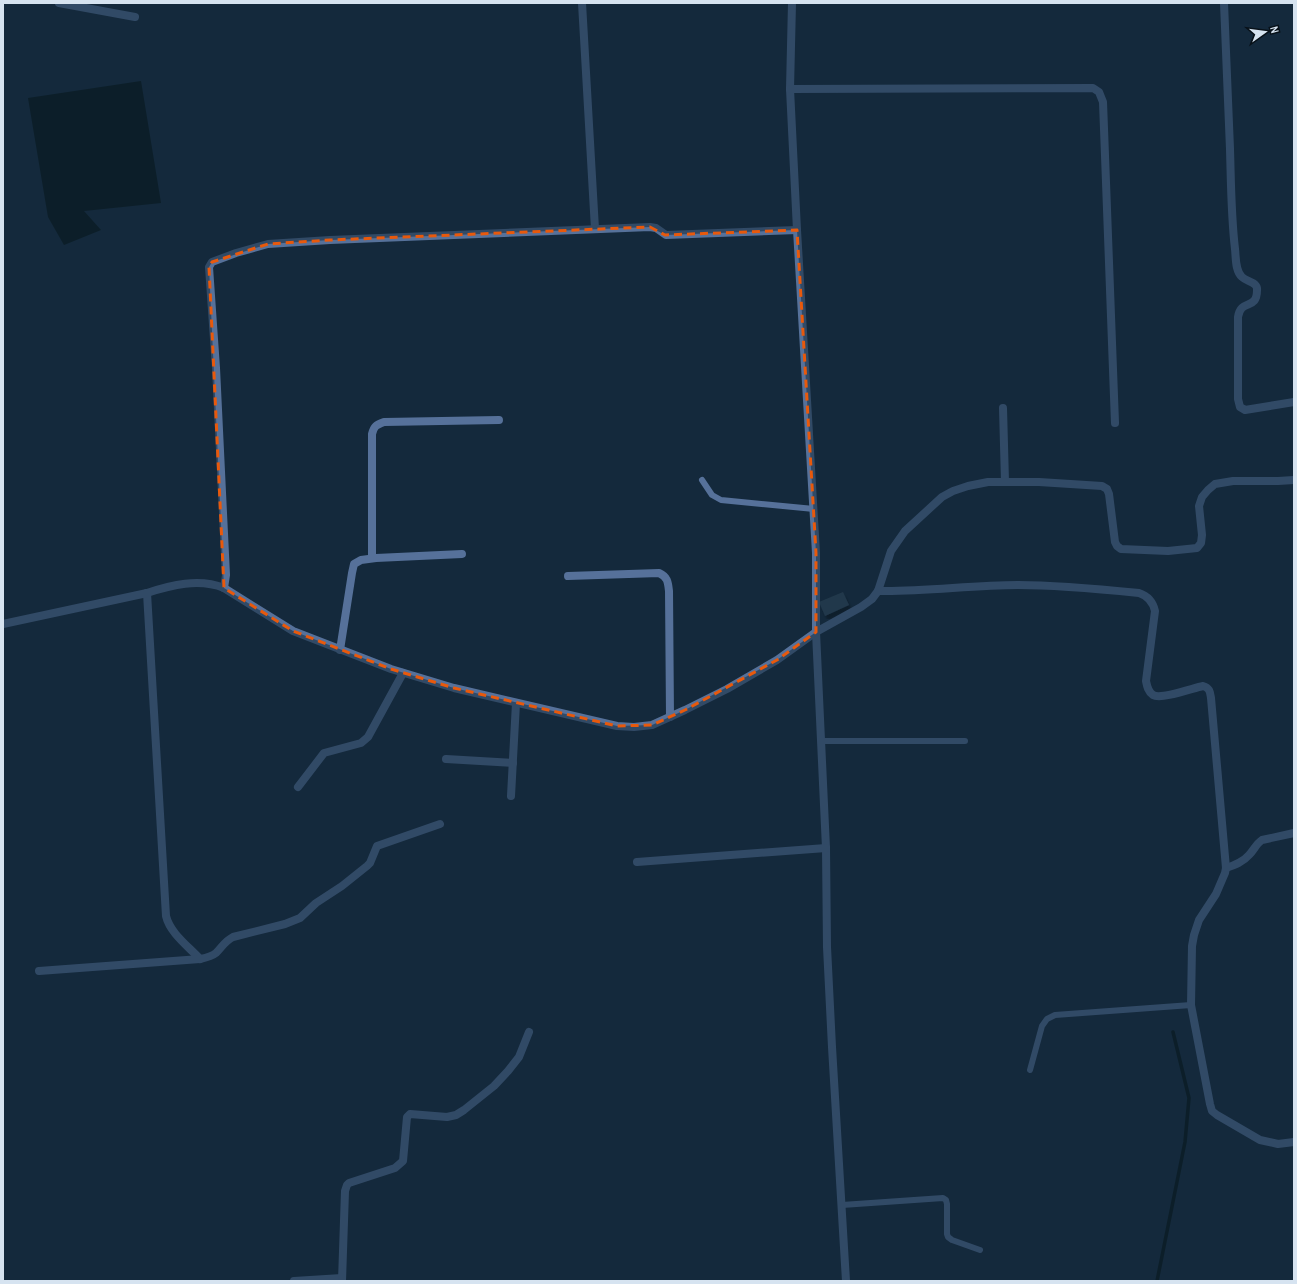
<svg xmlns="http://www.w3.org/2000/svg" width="1297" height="1284" font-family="'Archivo Narrow',sans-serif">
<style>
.water{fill:#041112}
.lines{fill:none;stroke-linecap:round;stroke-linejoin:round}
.stream{stroke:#041112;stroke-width:3.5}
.building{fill:#33495d;filter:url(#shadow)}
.service{stroke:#56719a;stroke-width:6}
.minor{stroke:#56719a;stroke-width:8}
.marked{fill:none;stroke:#e8590c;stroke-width:3;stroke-dasharray:8 5;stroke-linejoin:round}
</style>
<defs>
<filter id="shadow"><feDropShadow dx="2.5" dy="4.5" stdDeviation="1" flood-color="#0009"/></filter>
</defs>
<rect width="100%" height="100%" fill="#14293c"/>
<polygon class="water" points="141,81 161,203 84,211 101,230 64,245 48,217 28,98"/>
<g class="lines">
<polyline class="stream" points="1157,1281 1185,1142 1189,1098 1173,1032"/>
</g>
<polygon class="building" points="843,592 849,605 825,616 819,602"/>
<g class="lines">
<g class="service">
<polyline points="702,480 712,495 721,500 814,509"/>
<polyline points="821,741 965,741"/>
<polyline points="1030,1070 1042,1026 1047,1019 1055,1015 1191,1005"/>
<polyline points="842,1205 943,1198 946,1200 947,1204 947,1234 948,1237 952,1240 980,1250"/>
</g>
<g class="minor">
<polyline points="59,3 135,17"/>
<polyline points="582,3 595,229"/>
<polyline points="792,3 790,89 797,230 816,553 816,632 826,848 827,947 832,1047 846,1281"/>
<path d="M 1224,3 C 1226,52 1228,100 1230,149 C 1231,182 1231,215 1235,249 C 1236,257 1235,271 1242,277 C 1247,282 1258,282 1257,290 C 1257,311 1241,298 1238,317 L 1238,399 L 1240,407 L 1245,410 L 1294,402"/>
<polyline points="790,89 1093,88 1099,92 1103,102 1115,423"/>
<polyline points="1003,408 1005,482"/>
<path d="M 372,558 L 372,434 C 374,426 376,425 384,422 L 499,420"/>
<path d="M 568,576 L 659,573 C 668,577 668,583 669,591 L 670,717"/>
<polyline points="224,588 226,575 216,368 209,267 212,262 236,253 268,244 330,240 650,227 656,228 666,235 797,230"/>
<path d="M 878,591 C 925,592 971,585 1018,585 C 1058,585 1099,589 1139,593 C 1148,596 1153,602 1155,611 L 1146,681 C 1147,686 1148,692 1153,695 C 1161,700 1193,688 1203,686 C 1210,688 1210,692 1211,698 L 1226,868 L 1225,873 L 1216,894 L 1199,920 L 1194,935 L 1192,946 L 1191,1005 L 1210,1104 L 1212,1111 L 1217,1115 L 1260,1140 L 1278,1144 L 1294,1142"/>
<path d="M 147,593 L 166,916 C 170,933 188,946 200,959"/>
<path d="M 3,624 L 147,593 C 171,585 199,578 224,588 L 293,631 L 391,669 L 454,688 L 617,726 L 634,727 L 652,725 L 685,710 L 727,689 L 777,660 L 816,632 L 861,607 L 872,599 L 878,591 L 891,551 L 905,531 L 942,497 L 953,491 L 968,486 L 988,482 L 1039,482 L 1102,486 L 1107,489 L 1109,494 L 1115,542 L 1117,546 L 1121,549 L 1168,551 L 1197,548 L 1201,543 L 1202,535 L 1199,506 L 1202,497 L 1208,490 L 1215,484 L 1233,481 L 1278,481 L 1294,480"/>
<polyline points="340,650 352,573 354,564 361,560 376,558 462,554"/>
<polyline points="446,759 513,763"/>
<polyline points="298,787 324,753 361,743 368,737 403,673"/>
<polyline points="511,796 516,703"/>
<polyline points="637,862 826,848"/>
<path d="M 1226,868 C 1235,865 1243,862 1249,855 C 1254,850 1256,844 1262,840 L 1294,833"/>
<path d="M 39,971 L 200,959 C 205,958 211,957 216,953 C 222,947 225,941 233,937 L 285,924 L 300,918 L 316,903 L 342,886 L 367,866 L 370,863 L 377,846 L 440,824"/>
<polyline points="294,1281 342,1278"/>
<polyline points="342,1281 345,1191 347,1185 349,1183 395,1168 403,1161 407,1117 410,1114 447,1117 456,1115 464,1110 494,1086 508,1071 519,1057 529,1032"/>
</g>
</g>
<path d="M0 0H1297V1284H0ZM 650,227 L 665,235 L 797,230 L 816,553 L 816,632 L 777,660 L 685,710 L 652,725 L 617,726 L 454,688 L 391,669 L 293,631 L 224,588 L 209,267 L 212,262 L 268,244 L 330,240 Z" fill="#14293c" fill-opacity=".55" fill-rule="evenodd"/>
<path class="marked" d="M 650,227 L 665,235 L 797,230 L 816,553 L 816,632 L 777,660 L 685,710 L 652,725 L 617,726 L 454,688 L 391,669 L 293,631 L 224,588 L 209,267 L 212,262 L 268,244 L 330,240 Z"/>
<rect width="1297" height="1284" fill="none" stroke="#d6e3f0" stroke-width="8"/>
<g transform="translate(1265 32) rotate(76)" stroke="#081119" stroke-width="3" paint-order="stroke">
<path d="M0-3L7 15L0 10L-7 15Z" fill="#d6e3f0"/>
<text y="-6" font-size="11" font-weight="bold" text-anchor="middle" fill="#d6e3f0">N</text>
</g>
</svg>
